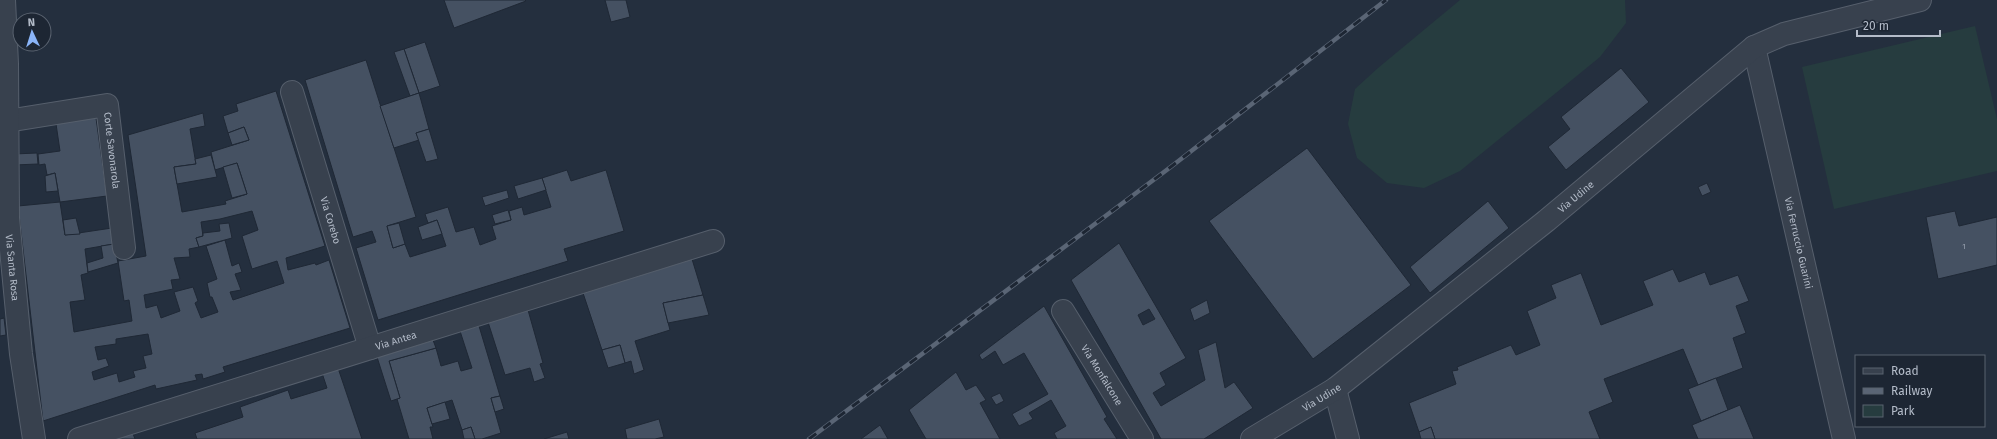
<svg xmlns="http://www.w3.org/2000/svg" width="1997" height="439" font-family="'Fira Sans',sans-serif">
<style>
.green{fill:#263c3f}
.building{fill:#455162;stroke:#1f2835;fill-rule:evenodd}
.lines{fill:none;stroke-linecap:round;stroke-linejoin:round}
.minor-casing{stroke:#565f6c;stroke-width:24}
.tertiary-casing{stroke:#565f6c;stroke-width:24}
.minor{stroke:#38414e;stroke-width:22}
.tertiary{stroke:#38414e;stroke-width:22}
.rail-casing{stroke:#5a6575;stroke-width:4.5}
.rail{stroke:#1d2633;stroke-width:3;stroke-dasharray:9;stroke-linecap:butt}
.labels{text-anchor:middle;stroke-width:3.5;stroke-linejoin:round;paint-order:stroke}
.number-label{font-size:8px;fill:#98a1af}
.street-label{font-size:10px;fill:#b4bcc9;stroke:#1d2633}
</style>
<rect width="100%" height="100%" fill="#242f3e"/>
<g class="green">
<polygon points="1460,0 1625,0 1626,23 1600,57 1460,171 1424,188 1387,183 1357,158 1348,124 1355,89 1378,68"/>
<polygon points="1975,26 1997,119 1997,171 1834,209 1802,67"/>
</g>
<g class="building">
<polygon points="444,0 525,0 526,1 454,28"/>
<polygon points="605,0 626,0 630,17 611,22"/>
<polygon points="425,42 440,86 419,93 404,49"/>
<polygon points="404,49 419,93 410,96 394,52"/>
<polygon points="366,60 416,217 387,226 393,248 405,244 410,257 446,246 437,220 428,223 425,214 448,207 456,232 474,227 480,245 496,239 492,226 511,220 509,211 522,207 524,215 551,207 542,178 567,170 571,181 606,170 624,231 564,249 568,261 378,320 356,248 376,242 372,231 353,237 305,80"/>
<polygon points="1621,68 1649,102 1566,170 1548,147 1570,129 1561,117"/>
<path d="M 276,91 L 325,246 L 286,258 L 288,270 L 315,263 L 316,265 L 329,260 L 350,328 L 223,367 L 225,372 L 203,379 L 202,374 L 195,375 L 197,380 L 156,389 L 155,385 L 43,421 L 18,206 L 60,202 L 65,235 L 112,228 L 114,244 L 85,249 L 88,273 L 81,275 L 85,300 L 70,302 L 74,332 L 132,321 L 129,300 L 124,301 L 118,261 L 146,256 L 128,135 L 203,113 L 205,126 L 190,129 L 196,164 L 174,167 L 182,212 L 226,204 L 225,201 L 247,194 L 237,163 L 215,170 L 211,152 L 249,140 L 244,127 L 228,133 L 223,116 L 238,111 L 236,104 ZM 252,211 L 258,230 L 242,236 L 252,269 L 277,261 L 284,283 L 233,300 L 230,292 L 241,290 L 235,274 L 242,272 L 239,263 L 232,266 L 225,240 L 206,246 L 217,279 L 207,283 L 210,297 L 212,297 L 218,312 L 201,318 L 195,303 L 198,301 L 193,287 L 174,292 L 180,311 L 161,318 L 157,305 L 146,308 L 144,295 L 173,289 L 171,280 L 180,279 L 174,258 L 190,257 L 189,249 L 199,247 L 196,238 L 203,236 L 201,222 L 220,219 ZM 148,334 L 152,354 L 143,356 L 146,368 L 133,371 L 135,377 L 119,382 L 117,373 L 94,380 L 92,372 L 109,366 L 106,358 L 98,360 L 95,347 L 116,344 L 116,339 Z"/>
<polygon points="419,93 429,129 416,133 419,140 394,148 380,106"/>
<polygon points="95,111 107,196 60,202 55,173 47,175 45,164 39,165 38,154 60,151 55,117"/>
<polygon points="244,127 249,140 232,145 228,133"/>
<polygon points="429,129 438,159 426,162 416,133"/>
<polygon points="1307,148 1411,285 1313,359 1209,221"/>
<polygon points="37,153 38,164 14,165 14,154"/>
<polygon points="211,155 217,177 177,184 174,167 196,164 195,159"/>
<polygon points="237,163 247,194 232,198 223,167"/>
<polygon points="55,173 58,191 46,192 45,176"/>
<polygon points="542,178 546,190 518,199 514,186"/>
<polygon points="1707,183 1711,192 1702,196 1698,187"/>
<polygon points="507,190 509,198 485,206 482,197"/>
<polygon points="1488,201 1509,228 1430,293 1410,267"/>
<polygon points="508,210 511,220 495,224 492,215"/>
<polygon points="1955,211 1959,226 1997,217 1997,265 1938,279 1926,217"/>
<polygon points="76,218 80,234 65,235 63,220"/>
<polygon points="437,220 442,234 422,240 418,227"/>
<polygon points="229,223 232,238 199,247 196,238 203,236 203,233 220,231 219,224"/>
<polygon points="399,223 405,244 393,248 387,226"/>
<path d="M 1119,243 L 1186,358 L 1160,373 L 1166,385 L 1153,393 L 1161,406 L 1205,380 L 1198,350 L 1216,342 L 1225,388 L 1234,382 L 1253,408 L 1204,439 L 1161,439 L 1071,280 ZM 1149,309 L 1155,319 L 1143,325 L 1138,315 Z"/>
<polygon points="114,244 118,263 88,272 87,263 103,258 101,246"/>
<polygon points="692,259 703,295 663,303 670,330 635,341 644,370 634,374 631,361 625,363 620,345 602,350 583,293"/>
<polygon points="1673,269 1679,282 1705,272 1710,285 1738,275 1749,301 1736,306 1746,333 1733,338 1743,368 1698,385 1683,349 1604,379 1613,402 1589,412 1600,439 1435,439 1431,427 1419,432 1409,403 1456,384 1452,371 1458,370 1457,367 1511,345 1516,355 1540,345 1527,311 1556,298 1551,285 1581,273 1601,325 1653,305 1643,281"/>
<polygon points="703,295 709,315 668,323 663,303"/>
<polygon points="1207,300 1210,313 1194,321 1190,309"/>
<polygon points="1044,306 1107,417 1104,419 1117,439 1057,439 1054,433 1066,426 1051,400 1029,413 1033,419 1019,426 1012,414 1048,394 1024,353 1003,365 995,351 982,360 979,355"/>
<polygon points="528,310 543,363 540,364 545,378 534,382 530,368 505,375 488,322"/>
<polygon points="4,318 6,335 0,336 0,319"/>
<polygon points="479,326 500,396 491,398 501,433 482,439 475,439 471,427 462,430 452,400 427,408 433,427 430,427 433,439 409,439 397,399 400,398 389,361 436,348 441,366 458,361 461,371 472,368 460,331"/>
<polygon points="433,340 436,348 389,361 400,398 391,401 377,357"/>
<polygon points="620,345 625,363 608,368 602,350"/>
<polygon points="338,368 362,439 197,439 195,433 243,417 240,407 288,390 291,399 327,388 322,373"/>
<polygon points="956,372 966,390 976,385 986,400 980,403 1000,439 926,439 909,410"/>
<polygon points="1716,378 1728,410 1701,421 1688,389"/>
<polygon points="1000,393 1004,401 996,405 991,397"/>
<polygon points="500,396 504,409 495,412 491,398"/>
<polygon points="445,402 450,419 432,424 427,408"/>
<polygon points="1740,405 1754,439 1698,439 1692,425"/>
<polygon points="659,419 664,437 655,439 627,439 625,429"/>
<polygon points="880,425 888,439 861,439"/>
<polygon points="471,427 475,439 464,439 462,430"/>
<polygon points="1431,427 1435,439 1421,439 1419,432"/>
<polygon points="132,431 135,439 90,439"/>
<polygon points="567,432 569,439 544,439"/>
</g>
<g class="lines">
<defs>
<g id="minor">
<path id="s1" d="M 1754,47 L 1844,439"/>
<path id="s2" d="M 292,92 L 370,348"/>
<path id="s3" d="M 7,121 L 107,105 L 124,248"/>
<path id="s4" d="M 1063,311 L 1142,439"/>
<polyline points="1335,389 1348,439"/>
<path id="s5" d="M 79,439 L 713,241"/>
<path id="s6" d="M 1252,439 L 1335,389 L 1546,221 L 1754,47 L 1784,34 L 1920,0"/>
</g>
<g id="tertiary">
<path id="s7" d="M 4,0 L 7,64 L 8,218 L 21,354 L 34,439"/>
</g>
</defs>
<use href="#minor" class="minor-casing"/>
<use href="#tertiary" class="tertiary-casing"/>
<use href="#minor" class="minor"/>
<use href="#tertiary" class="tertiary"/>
<defs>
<polyline id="rail" points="809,439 1172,166 1386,0"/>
</defs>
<use href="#rail" class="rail-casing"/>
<use href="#rail" class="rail"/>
</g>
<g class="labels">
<g class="number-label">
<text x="1964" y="249">1</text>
</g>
<g class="street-label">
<text dy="4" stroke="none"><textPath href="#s3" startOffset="147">Corte Savonarola</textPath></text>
<text dy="4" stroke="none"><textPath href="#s6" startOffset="405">Via Udine</textPath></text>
<text dy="4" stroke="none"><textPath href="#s2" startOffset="134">Via Corebo</textPath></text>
<text dy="4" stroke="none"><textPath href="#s1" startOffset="201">Via Ferruccio Guarini</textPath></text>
<text dy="4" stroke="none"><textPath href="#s7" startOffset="268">Via Santa Rosa</textPath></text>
<text dy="4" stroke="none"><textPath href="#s5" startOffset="332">Via Antea</textPath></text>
<text dy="4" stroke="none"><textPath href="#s4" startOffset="75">Via Monfalcone</textPath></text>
<text dy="4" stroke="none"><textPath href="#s6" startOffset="81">Via Udine</textPath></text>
</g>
</g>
<rect x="1855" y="355" width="130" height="72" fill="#1d2633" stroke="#59626f"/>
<rect x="1863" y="368" width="20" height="6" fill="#38414e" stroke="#59626f"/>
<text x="1891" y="375" font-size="12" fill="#b4bcc9">Road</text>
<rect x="1863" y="388" width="20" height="6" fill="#5a6575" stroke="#59626f"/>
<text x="1891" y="395" font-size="12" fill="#b4bcc9">Railway</text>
<rect x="1863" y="405" width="20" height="12" fill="#263c3f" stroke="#59626f"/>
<text x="1891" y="415" font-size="12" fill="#b4bcc9">Park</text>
<g transform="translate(32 32) rotate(356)"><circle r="19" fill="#1d2633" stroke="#59626f"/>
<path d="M0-3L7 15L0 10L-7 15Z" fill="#8ab4f8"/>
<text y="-6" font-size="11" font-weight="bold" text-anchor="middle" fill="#b4bcc9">N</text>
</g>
<path d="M1857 30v6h83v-6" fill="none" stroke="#b4bcc9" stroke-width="2"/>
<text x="1863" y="30" font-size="12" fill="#b4bcc9" stroke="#1d2633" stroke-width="3" paint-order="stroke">20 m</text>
</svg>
